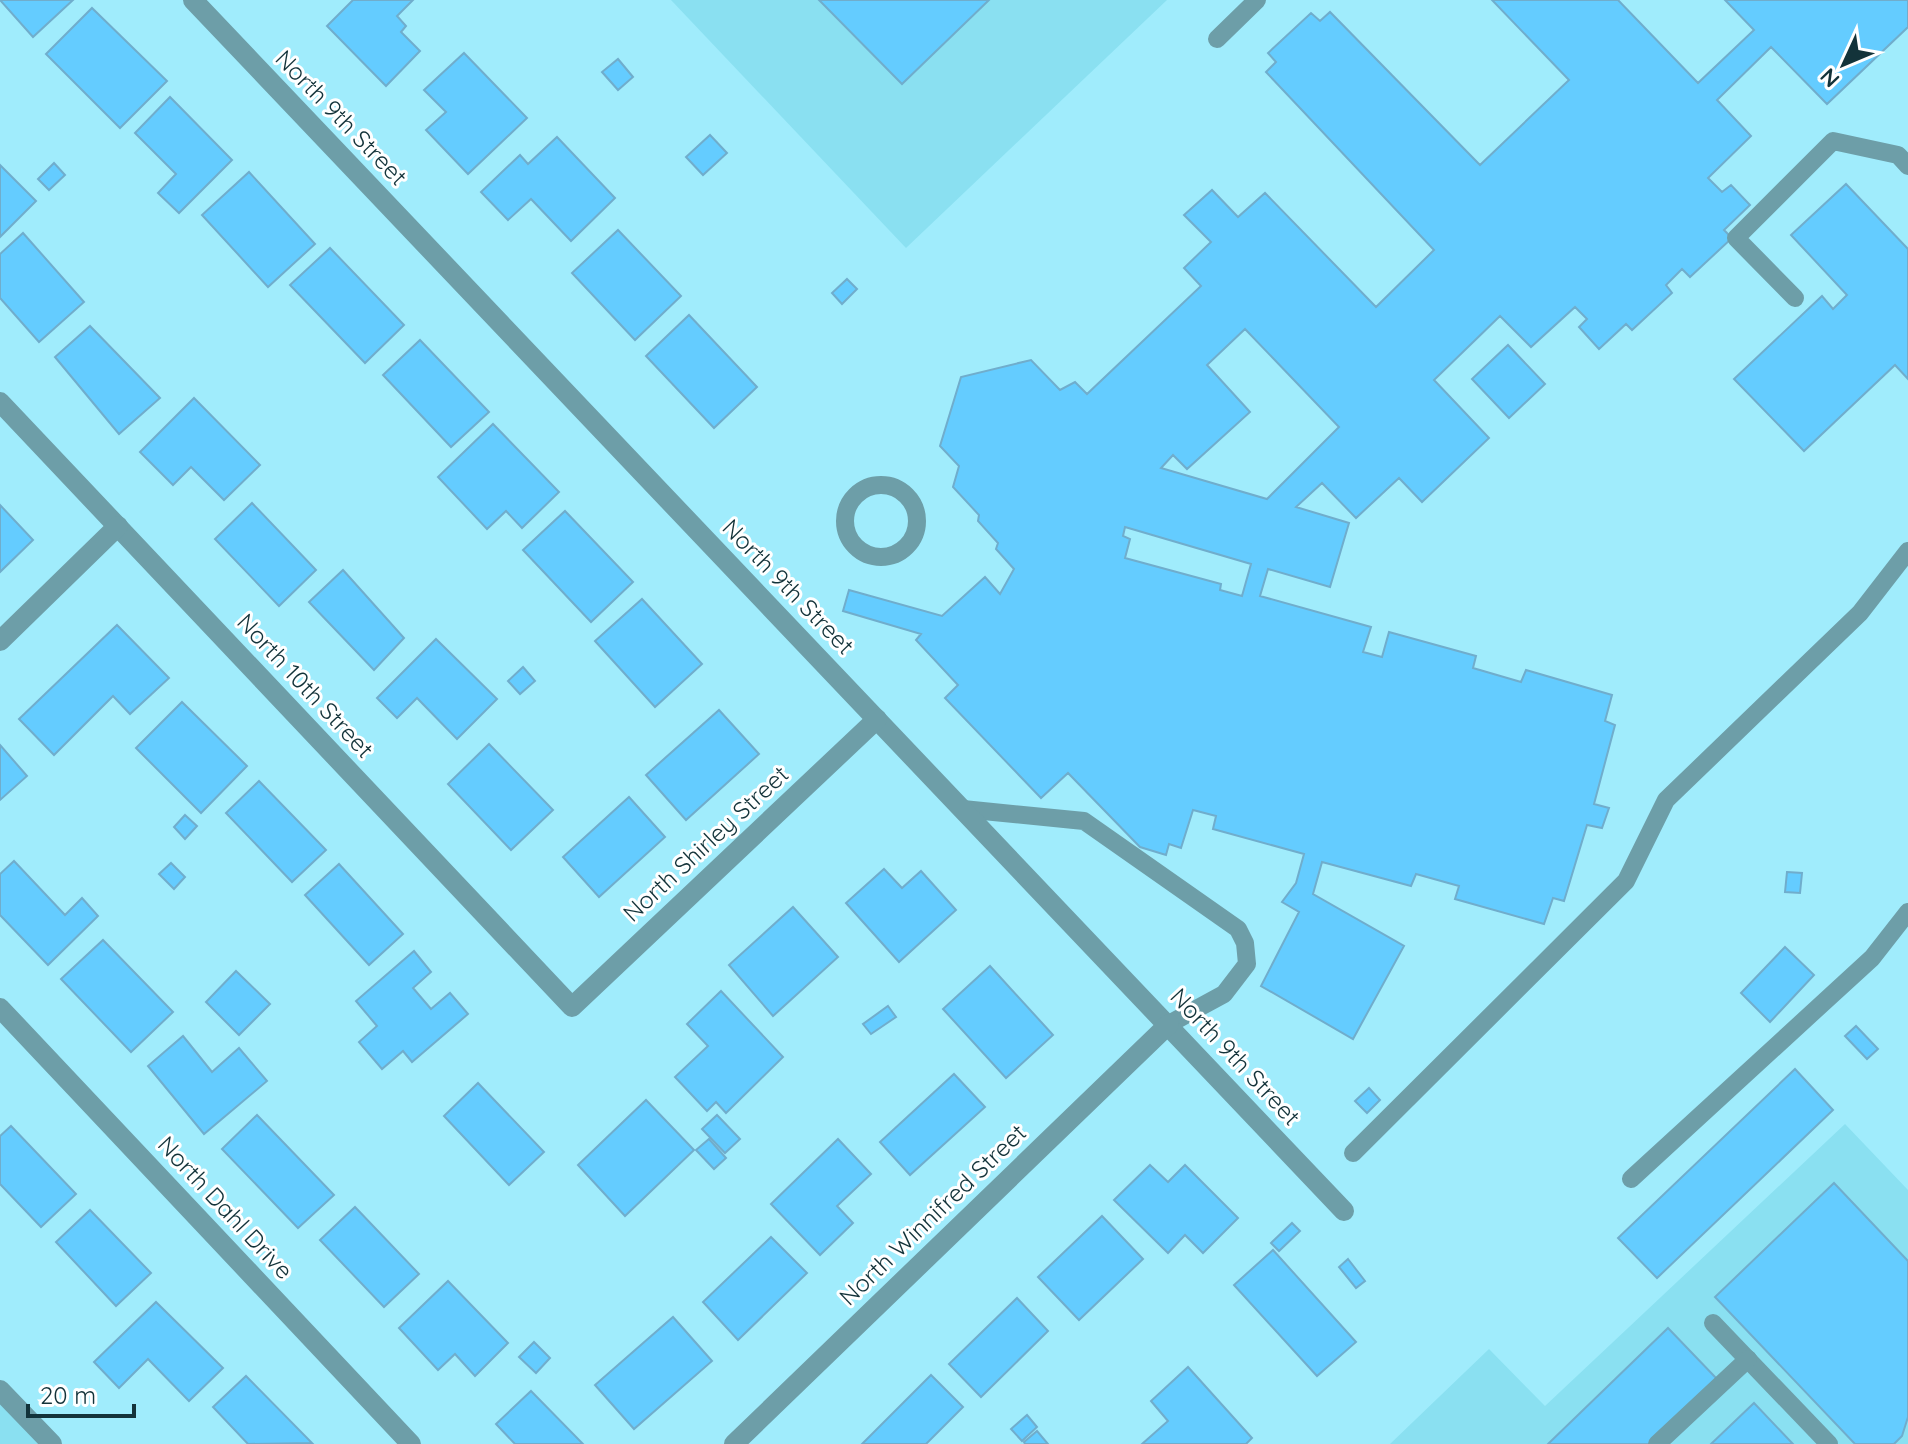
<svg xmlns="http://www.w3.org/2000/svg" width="1908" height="1444" font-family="Quicksand,sans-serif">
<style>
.built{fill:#8ae0f1}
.building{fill:#64ccff;stroke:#70adcc;stroke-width:2;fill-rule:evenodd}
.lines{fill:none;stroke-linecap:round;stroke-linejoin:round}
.service{stroke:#6d9ea8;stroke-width:18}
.minor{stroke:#6d9ea8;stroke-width:20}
.labels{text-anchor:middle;stroke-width:6;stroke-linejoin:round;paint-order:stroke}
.street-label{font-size:24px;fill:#13333a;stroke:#fff}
</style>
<rect width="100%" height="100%" fill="#a0ecfc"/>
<g class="built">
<polygon points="671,0 1167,0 906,248"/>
<polygon points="1845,1124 1908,1190 1908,1444 1390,1444 1489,1349 1545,1406"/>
<polygon points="0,1390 52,1444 0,1444"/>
</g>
<g class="building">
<polygon points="0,0 73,0 33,37"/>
<polygon points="353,0 413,0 397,16 406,26 401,32 420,51 386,86 327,26"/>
<polygon points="819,0 989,0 902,84"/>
<path d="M 1492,0 L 1618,0 L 1698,83 L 1754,30 L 1725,0 L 1908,0 L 1908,27 L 1827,104 L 1771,47 L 1717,100 L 1751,136 L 1708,178 L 1722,192 L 1731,185 L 1750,205 L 1724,230 L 1732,238 L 1690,277 L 1682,269 L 1666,285 L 1672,293 L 1632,330 L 1626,324 L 1599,349 L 1579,327 L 1587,319 L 1575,307 L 1531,347 L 1500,316 L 1434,380 L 1489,438 L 1422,502 L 1399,478 L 1356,518 L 1322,483 L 1296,507 L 1349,523 L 1330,587 L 1268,569 L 1260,596 L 1371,627 L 1363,652 L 1382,657 L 1389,632 L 1476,656 L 1473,668 L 1521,682 L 1526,670 L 1612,695 L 1605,721 L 1615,725 L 1594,804 L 1609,808 L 1602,828 L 1587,825 L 1564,901 L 1553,898 L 1544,924 L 1455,899 L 1459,886 L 1416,874 L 1411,886 L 1322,862 L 1313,894 L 1404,946 L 1353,1039 L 1261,986 L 1299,912 L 1282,902 L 1296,883 L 1304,854 L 1213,829 L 1216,816 L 1193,810 L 1181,848 L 1169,844 L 1166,855 L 1140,847 L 1068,773 L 1041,798 L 945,698 L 958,685 L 916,640 L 921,634 L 843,611 L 849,590 L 942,616 L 985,577 L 1000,594 L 1014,569 L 996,549 L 998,543 L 978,521 L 979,515 L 953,487 L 959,466 L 940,446 L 961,377 L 1031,360 L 1060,390 L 1075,382 L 1087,394 L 1201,286 L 1184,268 L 1211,242 L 1184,215 L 1212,190 L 1238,217 L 1265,193 L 1376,307 L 1434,250 L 1266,72 L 1276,62 L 1268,53 L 1311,13 L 1320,21 L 1330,12 L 1480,165 L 1569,80 ZM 1245,329 L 1339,427 L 1267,499 L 1161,468 L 1173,455 L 1187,469 L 1250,412 L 1207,365 ZM 1125,527 L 1251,564 L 1242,596 L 1220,590 L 1221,584 L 1125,558 L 1130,539 L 1123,536 Z"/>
<polygon points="92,8 167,81 120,128 46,54"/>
<polygon points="464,53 527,118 468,174 426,130 446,112 424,90"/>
<polygon points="618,59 633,77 618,90 602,72"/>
<polygon points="170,97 232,160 179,213 158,193 176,174 135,133"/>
<polygon points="710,135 727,153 703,175 686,157"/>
<polygon points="557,137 615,198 571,241 531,199 508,220 481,192 520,155 528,164"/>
<polygon points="54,163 65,175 49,190 38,179"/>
<polygon points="0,165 36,201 0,237"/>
<polygon points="249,172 315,244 268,287 202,215"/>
<polygon points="1846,184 1908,249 1908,379 1895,365 1804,451 1734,379 1822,296 1833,309 1847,295 1791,235"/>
<polygon points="618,230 681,296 635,340 572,273"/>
<polygon points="23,233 84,302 39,342 0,298 0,254"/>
<polygon points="330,248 404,325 365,363 290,285"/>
<polygon points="847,279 857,289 842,304 832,293"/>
<polygon points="689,315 757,387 714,428 646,356"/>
<polygon points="90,326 160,398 119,434 55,357"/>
<polygon points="420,340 489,412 451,447 383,375"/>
<polygon points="1508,345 1545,384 1509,418 1472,379"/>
<polygon points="194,398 260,465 224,500 191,467 173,485 140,452"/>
<polygon points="493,424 559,492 522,528 506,511 487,529 438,477"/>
<polygon points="252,503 316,570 279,606 215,539"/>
<polygon points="0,505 33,540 0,572"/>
<polygon points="565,511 633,582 591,622 523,550"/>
<polygon points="343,570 404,638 374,670 309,602"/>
<polygon points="642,599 702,664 655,707 595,641"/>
<polygon points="117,625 169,678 130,714 113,696 54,755 19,719"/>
<polygon points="436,639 497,699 457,739 417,698 397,718 377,698"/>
<polygon points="523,667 535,681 520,694 508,681"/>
<polygon points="182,702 247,766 201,813 136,748"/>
<polygon points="719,710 759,754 686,820 646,775"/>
<polygon points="489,744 553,810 511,850 448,784"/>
<polygon points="0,745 27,776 0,800"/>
<polygon points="259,781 326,850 292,882 226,813"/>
<polygon points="629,797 665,837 599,897 563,857"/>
<polygon points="185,815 197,826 185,839 174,827"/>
<polygon points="14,861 65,915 82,898 98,916 48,965 0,915 0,874"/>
<polygon points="171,863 185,877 174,889 159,874"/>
<polygon points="339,864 403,934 369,965 305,895"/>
<polygon points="884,869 902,888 921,871 956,910 899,962 846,903"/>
<polygon points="1787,872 1802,873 1800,893 1785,892"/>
<polygon points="793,907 838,957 773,1016 729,965"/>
<polygon points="103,940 173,1012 131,1052 61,979"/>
<polygon points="1785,947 1814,975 1770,1022 1741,993"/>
<polygon points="414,951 431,972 413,988 431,1009 450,993 468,1014 412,1062 403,1051 382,1069 359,1042 377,1026 356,1001"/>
<polygon points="990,966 1053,1035 1006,1078 943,1009"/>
<polygon points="236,971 270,1004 239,1035 206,1002"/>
<polygon points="721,991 783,1057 726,1113 716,1102 707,1111 675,1077 708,1046 687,1024"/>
<polygon points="888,1006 896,1017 871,1034 863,1024"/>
<polygon points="1856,1026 1878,1049 1867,1059 1845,1036"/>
<polygon points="183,1036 212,1072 239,1048 267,1081 204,1134 148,1066"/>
<polygon points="1795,1069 1833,1110 1657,1278 1618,1238"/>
<polygon points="954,1074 985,1107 910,1175 880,1142"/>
<polygon points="478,1083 544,1152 509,1185 444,1116"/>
<polygon points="1369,1088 1380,1100 1367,1113 1355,1101"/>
<polygon points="646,1100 694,1150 625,1216 578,1165"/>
<polygon points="257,1115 334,1195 298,1228 222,1149"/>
<polygon points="717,1115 740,1139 725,1153 702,1129"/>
<polygon points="11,1126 76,1194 41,1227 0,1184 0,1136"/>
<polygon points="709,1139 726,1158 714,1169 696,1150"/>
<polygon points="838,1139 871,1174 837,1206 853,1223 820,1255 771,1204"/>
<polygon points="1150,1165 1168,1182 1185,1165 1238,1218 1203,1253 1185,1235 1168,1253 1114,1200"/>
<polygon points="1834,1183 1908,1261 1908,1417 1902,1436 1894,1444 1855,1444 1715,1297"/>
<polygon points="355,1207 419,1274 384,1307 320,1240"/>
<polygon points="90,1210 151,1273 116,1306 56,1242"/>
<polygon points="1102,1216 1143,1259 1079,1320 1038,1277"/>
<polygon points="1292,1223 1300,1231 1279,1251 1271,1243"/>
<polygon points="771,1237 807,1273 738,1340 703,1302"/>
<polygon points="1273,1250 1356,1342 1317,1376 1234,1285"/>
<polygon points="1348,1259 1365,1281 1356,1288 1339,1267"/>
<polygon points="448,1281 508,1343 475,1376 455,1354 438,1370 399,1328"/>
<polygon points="1017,1298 1048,1331 981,1397 949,1364"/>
<polygon points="156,1302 223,1368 189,1401 148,1359 119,1388 94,1362"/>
<polygon points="673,1317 712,1361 634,1429 595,1385"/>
<polygon points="1668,1328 1717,1379 1649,1444 1548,1444"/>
<polygon points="534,1342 550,1358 536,1373 519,1357"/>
<polygon points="1188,1367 1252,1438 1246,1444 1142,1444 1168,1421 1151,1401"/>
<polygon points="931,1375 963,1407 926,1444 862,1444"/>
<polygon points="246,1376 312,1443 248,1444 213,1407"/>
<polygon points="531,1391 583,1444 515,1444 496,1424"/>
<polygon points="1754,1403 1793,1444 1711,1444"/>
<polygon points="1027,1415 1037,1427 1022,1441 1011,1429"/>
<polygon points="1037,1431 1048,1444 1025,1444 1024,1442"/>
</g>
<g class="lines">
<g class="service">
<polyline points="1217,39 1257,0"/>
<polyline points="1795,298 1736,238 1833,141 1898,155 1908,166"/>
<circle cx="881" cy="521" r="36"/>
<polyline points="963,809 1084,821 1238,929 1245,943 1247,964 1224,994 1169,1024"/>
<polyline points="1353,1153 1626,881 1666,800 1860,613 1908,551"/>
<polyline points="1631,1179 1872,958 1908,912"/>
<polyline points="1713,1323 1829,1444"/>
<polyline points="1657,1444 1748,1359"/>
</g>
<g class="minor">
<polyline points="193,0 1344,1211"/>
<polyline points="0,402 572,1007 877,719"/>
<polyline points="0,641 118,526"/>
<polyline points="0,1008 411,1444"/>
<polyline points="0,1390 52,1444"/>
<polyline points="734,1444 1169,1024"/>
</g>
</g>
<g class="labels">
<g class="street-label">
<text transform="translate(341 118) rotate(46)" y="8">North 9th Street</text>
<text transform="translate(788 587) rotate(46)" y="8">North 9th Street</text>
<text transform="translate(305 686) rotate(47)" y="8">North 10th Street</text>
<text transform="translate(706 844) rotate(-43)" y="8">North Shirley Street</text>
<text transform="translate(1235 1057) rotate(47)" y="8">North 9th Street</text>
<text transform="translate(225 1208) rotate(47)" y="8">North Dahl Drive</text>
<text transform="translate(933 1215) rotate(-44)" y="8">North Winnifred Street</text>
</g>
</g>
<g transform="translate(1844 64) rotate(226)" stroke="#ffffff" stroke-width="6" paint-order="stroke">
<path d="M0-6L14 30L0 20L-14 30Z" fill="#13333a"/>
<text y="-12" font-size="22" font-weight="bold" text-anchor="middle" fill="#13333a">N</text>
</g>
<path d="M28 1404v12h106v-12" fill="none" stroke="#13333a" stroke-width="4"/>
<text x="40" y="1404" font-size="24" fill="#13333a" stroke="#ffffff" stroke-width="6" paint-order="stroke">20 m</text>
</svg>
